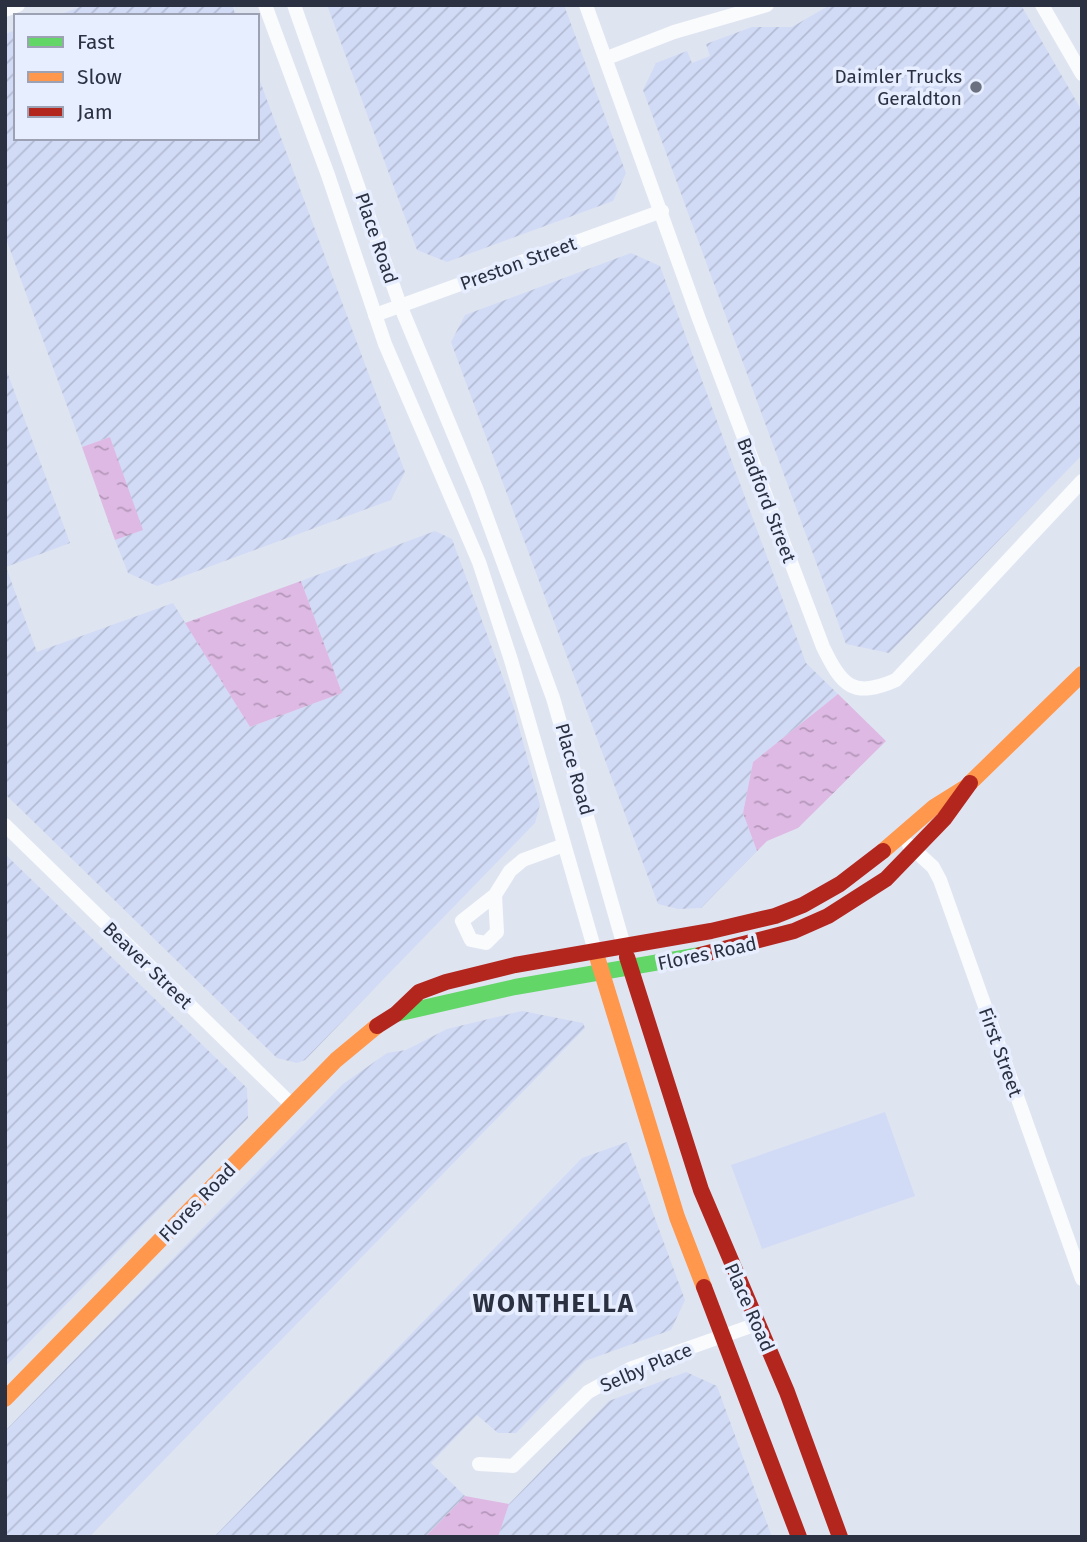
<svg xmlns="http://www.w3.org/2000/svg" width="1087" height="1542" font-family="'Fira Sans',sans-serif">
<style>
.built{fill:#d1dbf6}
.industrial{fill:url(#industrial-furrows)}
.water{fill:url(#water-ripples)}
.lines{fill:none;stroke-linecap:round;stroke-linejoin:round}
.street{stroke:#fafbfd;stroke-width:14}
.fast{stroke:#63d668;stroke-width:16}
.slow{stroke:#ff974d;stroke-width:16}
.jam{stroke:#b3261e;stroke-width:16}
.poi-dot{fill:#6a707f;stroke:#e7eeff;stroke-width:2.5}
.labels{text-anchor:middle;stroke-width:7;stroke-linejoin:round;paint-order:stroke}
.poi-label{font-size:19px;fill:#2b3141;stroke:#e7eeff;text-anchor:end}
.street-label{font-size:19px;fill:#2b3141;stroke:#e7eeff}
.district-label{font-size:26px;font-weight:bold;letter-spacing:2px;fill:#2b3141;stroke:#e7eeff}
</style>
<defs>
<pattern id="industrial-furrows" width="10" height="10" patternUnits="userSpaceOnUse" patternTransform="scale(1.75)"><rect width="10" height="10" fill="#d1dbf6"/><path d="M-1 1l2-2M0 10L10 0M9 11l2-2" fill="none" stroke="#b4bcd4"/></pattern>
<pattern id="water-ripples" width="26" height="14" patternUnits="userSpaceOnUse" patternTransform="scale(1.75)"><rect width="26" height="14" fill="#deb9e3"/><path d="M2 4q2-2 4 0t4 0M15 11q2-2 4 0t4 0" fill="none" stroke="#b497ba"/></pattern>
</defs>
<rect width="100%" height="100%" fill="#dfe4f1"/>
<polygon class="built" points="885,1112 915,1196 762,1249 731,1165"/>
<g class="industrial">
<polygon points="85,5 232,5 236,16 56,16"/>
<polygon points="327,5 564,5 626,173 613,201 447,262 417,250"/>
<polygon points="830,5 1021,5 1082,111 1082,455 889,653 846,644 643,90 656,63 687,51 692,63 710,56 706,44 752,27 792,27"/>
<polygon points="16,30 16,138 257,138 257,73 405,472 391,500 157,586 128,573 115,540 142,530 110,437 82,447 5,236 5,34"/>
<polygon points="631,253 660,266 806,663 838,694 753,762 743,813 757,851 701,908 678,909 658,904 451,342 465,315"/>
<polygon points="5,366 70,543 6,567 37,652 173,603 250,727 342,693 301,581 435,531 452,539 513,705 540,805 535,823 305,1060 297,1063 277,1058 5,794"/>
<polygon points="5,854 247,1088 248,1118 5,1367"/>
<polygon points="522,1011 583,1023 585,1028 89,1537 5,1537 5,1431 343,1084 387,1053 406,1050 447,1029"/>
<polygon points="627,1142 685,1300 671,1330 585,1361 516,1433 498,1433 477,1415 431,1463 465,1496 425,1537 214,1537 582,1158"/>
<polygon points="686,1372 717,1386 772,1537 498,1537 509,1504 609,1401"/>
</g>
<g class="water">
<polygon points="110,437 143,530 115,540 82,447"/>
<polygon points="301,581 342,693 250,727 185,623"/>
<polygon points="838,694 886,741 798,828 767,841 757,851 743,813 753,762"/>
<polygon points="465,1496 509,1504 498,1537 427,1535"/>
</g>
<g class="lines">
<g class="street">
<polyline points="265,5 328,175 385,344 479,562 511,660 595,951"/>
<polyline points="294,5 400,305 476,488 553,698 624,946"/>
<path d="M 586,5 L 699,319 L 823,647 C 842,686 853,699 896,680 L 1082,481"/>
<polyline points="1042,5 1082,74"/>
<polyline points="5,10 18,5"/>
<polyline points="607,58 674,32 767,5"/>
<polyline points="375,315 662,211"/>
<polyline points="5,825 292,1105"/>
<polyline points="909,845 933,867 940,880 1082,1279"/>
<polyline points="495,895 497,932 486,943 471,940 462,921 495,895 510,871 523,860 564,845"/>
<polyline points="479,1464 513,1466 588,1392 632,1368 757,1324"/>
</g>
<polyline class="fast" points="396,1014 515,987 700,955"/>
<g class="slow">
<polyline points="970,783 1082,674"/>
<polyline points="883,851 934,807 966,787"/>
<polyline points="598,960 677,1217 704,1287"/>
<polyline points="5,1399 336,1060 377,1026"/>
</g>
<g class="jam">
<polyline points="700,955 794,931 828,916 886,879 944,819 970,783"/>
<polyline points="627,957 701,1190 787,1392 840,1537"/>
<polyline points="377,1026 396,1014 419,992 446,982 515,965 711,931 775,916 803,905 840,884 883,851"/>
<polyline points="704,1287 799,1537"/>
</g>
</g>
<circle class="poi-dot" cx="976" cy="87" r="7"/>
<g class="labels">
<g class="poi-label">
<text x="962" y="83">Daimler Trucks<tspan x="962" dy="22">Geraldton</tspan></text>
</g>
<g class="street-label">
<text transform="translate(377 238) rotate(71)" y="7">Place Road</text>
<text transform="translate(518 263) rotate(-20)" y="7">Preston Street</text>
<text transform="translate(767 500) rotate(69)" y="7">Bradford Street</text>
<text transform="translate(575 769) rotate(74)" y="7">Place Road</text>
<text transform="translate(707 953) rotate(-12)" y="7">Flores Road</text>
<text transform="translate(148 965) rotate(44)" y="7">Beaver Street</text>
<text transform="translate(1001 1052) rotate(70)" y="7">First Street</text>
<text transform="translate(197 1202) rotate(-46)" y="7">Flores Road</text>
<text transform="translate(750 1307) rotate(66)" y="7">Place Road</text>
<text transform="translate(646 1367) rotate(-23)" y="7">Selby Place</text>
</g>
<g class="district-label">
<text x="554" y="1312">WONTHELLA</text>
</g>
</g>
<rect width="1087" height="1542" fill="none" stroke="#2b3141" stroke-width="14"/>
<rect x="14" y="14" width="245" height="126" fill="#e7eeff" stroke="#9ca2b3" stroke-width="2"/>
<rect x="28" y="37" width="35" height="10" fill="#63d668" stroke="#9ca2b3" stroke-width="2"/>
<text x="77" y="49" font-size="21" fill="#2b3141">Fast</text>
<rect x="28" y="72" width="35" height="10" fill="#ff974d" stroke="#9ca2b3" stroke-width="2"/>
<text x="77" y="84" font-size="21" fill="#2b3141">Slow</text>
<rect x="28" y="107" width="35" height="10" fill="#b3261e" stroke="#9ca2b3" stroke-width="2"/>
<text x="77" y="119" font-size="21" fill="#2b3141">Jam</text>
</svg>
